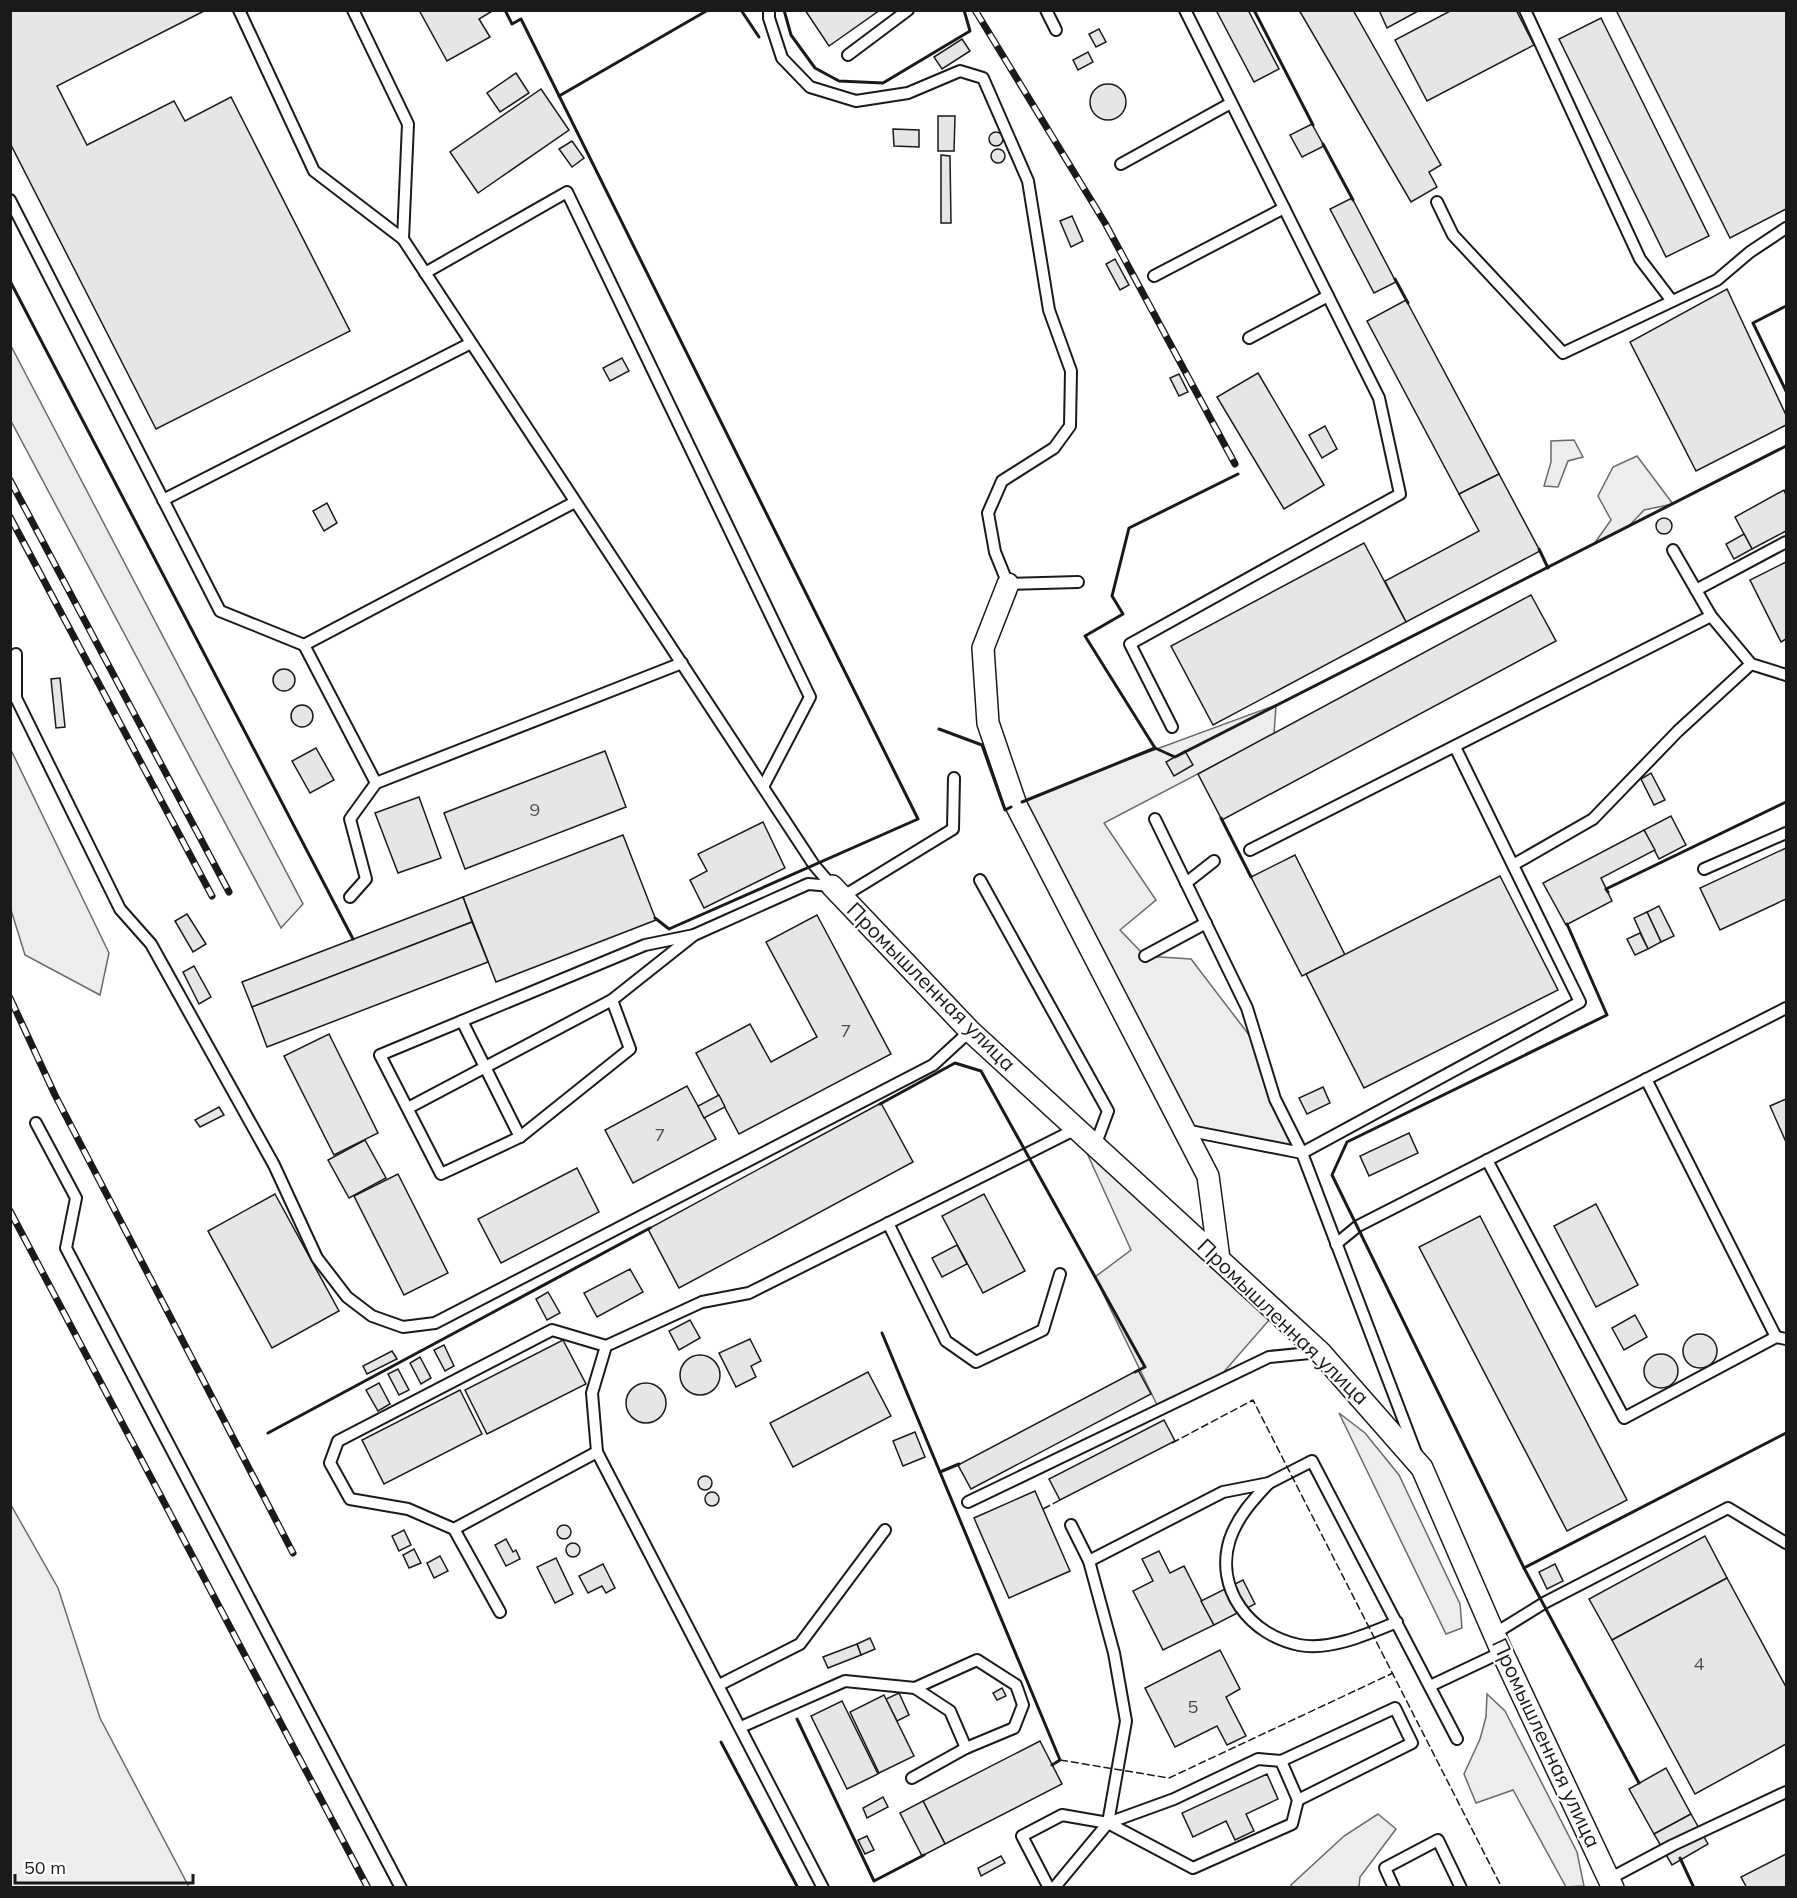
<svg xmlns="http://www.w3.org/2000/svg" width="1797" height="1898" font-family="Mulish,sans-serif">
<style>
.built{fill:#ededed;stroke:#6a6a6a;stroke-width:1.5}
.building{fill:#e6e6e6;stroke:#1a1a1a;stroke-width:1.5}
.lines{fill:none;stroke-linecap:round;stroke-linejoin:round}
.lane-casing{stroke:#1a1a1a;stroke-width:14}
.street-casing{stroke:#1a1a1a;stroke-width:24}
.lane{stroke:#fff;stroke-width:10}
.street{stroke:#fff;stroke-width:21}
.rail-casing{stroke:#1a1a1a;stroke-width:7}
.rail{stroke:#fff;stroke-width:4.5;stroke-dasharray:14;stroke-linecap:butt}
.fence{stroke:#1a1a1a;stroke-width:1.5;stroke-dasharray:8 3;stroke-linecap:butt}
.wall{stroke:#1a1a1a;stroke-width:3}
.labels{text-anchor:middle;stroke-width:4.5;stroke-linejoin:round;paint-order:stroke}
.number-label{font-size:18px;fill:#4d4d4d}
.street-label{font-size:21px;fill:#1a1a1a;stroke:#fff}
</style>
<rect width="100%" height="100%" fill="#fff"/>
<g class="built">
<polygon points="10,344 303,904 281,928 11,421"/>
<polygon points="1574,440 1583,457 1568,461 1558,487 1544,486 1551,462 1551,441"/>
<polygon points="1637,456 1673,504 1644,510 1628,527 1594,544 1611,520 1598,496 1613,467"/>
<polygon points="1276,705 1274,734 1104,823 1156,900 1120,930 1145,956 1191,959 1259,1048 1302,1153 1184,1130 1016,805 1116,764"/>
<polygon points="11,750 109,953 100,995 25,955 11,910"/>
<polygon points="1076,1129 1276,1312 1216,1381 1159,1409 1095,1277 1131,1250"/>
<polygon points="1339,1413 1365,1433 1399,1475 1460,1604 1462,1628 1446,1634"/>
<polygon points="11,1505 58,1588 100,1718 189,1887 11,1887"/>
<polygon points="1487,1694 1505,1711 1577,1852 1584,1886 1566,1887 1513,1790 1476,1803 1464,1774 1480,1739 1486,1717"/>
<polygon points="1378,1814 1396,1829 1360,1877 1359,1887 1292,1887 1291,1885 1344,1836"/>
</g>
<g class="building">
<polygon points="10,10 206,10 57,86 87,145 174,101 185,121 231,97 350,331 156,429 10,143"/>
<polygon points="419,10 494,10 479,19 490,37 447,61"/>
<polygon points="805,10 880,10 829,46"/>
<polygon points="1216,10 1248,10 1279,69 1254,82"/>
<polygon points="1299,10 1353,10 1441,165 1429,172 1437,187 1411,202"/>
<polygon points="1379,10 1420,10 1387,28"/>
<polygon points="1452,10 1516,10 1534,45 1427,101 1395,40"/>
<polygon points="1616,10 1786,10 1786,209 1730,238"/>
<polygon points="1601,18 1709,236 1666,257 1559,39"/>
<polygon points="1099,29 1106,42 1096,47 1089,34"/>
<polygon points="962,39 970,51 942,69 934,57"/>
<polygon points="1088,52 1093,62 1078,70 1073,60"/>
<polygon points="516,73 529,93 500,112 487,93"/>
<circle cx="1108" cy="102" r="18"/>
<polygon points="541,89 569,130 478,193 450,152"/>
<polygon points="938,116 955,116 954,151 938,151"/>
<polygon points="1312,124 1324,146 1302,157 1290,135"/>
<polygon points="893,129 919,130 919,147 894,146"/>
<circle cx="996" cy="139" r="7"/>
<polygon points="572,141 584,158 572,167 559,149"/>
<circle cx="998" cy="156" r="7"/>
<polygon points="941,155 950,156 951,223 941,223"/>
<polygon points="1352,198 1396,282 1374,293 1330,209"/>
<polygon points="1072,216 1083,241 1071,247 1060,221"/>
<polygon points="1115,259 1129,285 1120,290 1106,264"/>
<polygon points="1727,289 1786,415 1786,425 1696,471 1630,342"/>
<polygon points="1406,300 1499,474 1459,494 1367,321"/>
<polygon points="622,358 629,371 610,381 603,368"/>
<polygon points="1258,373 1324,485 1284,509 1217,397"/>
<polygon points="1179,374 1188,392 1179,396 1170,378"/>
<polygon points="1325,426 1337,449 1322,458 1309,435"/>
<polygon points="1499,474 1540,551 1406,622 1385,581 1479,531 1459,494"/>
<polygon points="1784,490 1786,495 1786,531 1752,549 1735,517"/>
<polygon points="327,503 337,523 324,531 313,511"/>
<circle cx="1664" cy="526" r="8"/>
<polygon points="1744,534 1752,549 1734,559 1726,544"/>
<polygon points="1364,543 1406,622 1213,725 1171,646"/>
<polygon points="1786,562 1786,639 1781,642 1750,580"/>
<polygon points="1531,595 1556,641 1222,820 1198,774"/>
<circle cx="284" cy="680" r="11"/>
<polygon points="60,678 65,727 56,728 51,679"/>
<circle cx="302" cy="716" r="11"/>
<polygon points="316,748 334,780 310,793 292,761"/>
<polygon points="605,751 626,807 465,869 444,813"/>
<polygon points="1185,751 1193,765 1174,776 1166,762"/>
<polygon points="1651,773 1665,800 1654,805 1641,779"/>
<polygon points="419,797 441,858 398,873 375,813"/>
<polygon points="1671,816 1686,845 1659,859 1644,830"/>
<polygon points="763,822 785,868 704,908 690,880 707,871 698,854"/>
<polygon points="1644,830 1655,850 1601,878 1612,901 1566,925 1543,883"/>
<polygon points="623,835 656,920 496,982 463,897"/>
<polygon points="1786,848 1786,899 1720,930 1700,888"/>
<polygon points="1295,855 1345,955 1302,976 1251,877"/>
<polygon points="1500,876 1558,990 1364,1088 1306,974"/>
<polygon points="463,897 472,922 252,1007 242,982"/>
<polygon points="1659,906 1674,936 1661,942 1647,912"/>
<polygon points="1647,912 1661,942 1648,949 1634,918"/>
<polygon points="187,914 206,944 193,952 175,921"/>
<polygon points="817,915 891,1054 739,1134 696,1053 750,1024 771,1062 817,1037 766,942"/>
<polygon points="472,922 488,962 267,1047 252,1007"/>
<polygon points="1640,933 1648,949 1635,955 1627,939"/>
<polygon points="194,966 211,997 199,1004 183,972"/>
<polygon points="329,1034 378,1133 334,1155 284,1056"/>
<polygon points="687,1086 716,1139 633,1183 605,1130"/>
<polygon points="1323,1087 1330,1103 1307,1114 1299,1098"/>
<polygon points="719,1095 725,1107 704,1118 698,1106"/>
<polygon points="1786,1099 1786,1142 1770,1106"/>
<polygon points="881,1103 913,1162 679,1288 648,1229"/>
<polygon points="219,1107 224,1115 200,1127 195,1120"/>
<polygon points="1409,1133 1418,1153 1369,1176 1360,1156"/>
<polygon points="365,1140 386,1178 349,1198 328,1160"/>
<polygon points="577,1168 599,1212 501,1263 478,1219"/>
<polygon points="398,1174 448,1273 404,1295 354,1196"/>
<polygon points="275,1194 339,1311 272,1348 208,1231"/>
<polygon points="984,1194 1025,1271 983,1293 942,1216"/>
<polygon points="1596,1204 1638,1285 1596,1307 1554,1226"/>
<polygon points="1480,1216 1627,1500 1567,1531 1419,1247"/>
<polygon points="957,1245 967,1264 942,1277 932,1258"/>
<polygon points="630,1269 643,1292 597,1317 584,1293"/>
<polygon points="548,1292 560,1313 547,1320 536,1299"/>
<polygon points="1635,1315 1647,1337 1624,1350 1612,1328"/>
<polygon points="690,1320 700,1338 679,1350 669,1331"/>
<circle cx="1700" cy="1351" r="17"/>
<polygon points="750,1339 761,1361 751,1366 756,1377 736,1387 719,1353"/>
<polygon points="563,1340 586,1384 487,1434 465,1390"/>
<polygon points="444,1345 454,1366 445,1371 434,1350"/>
<polygon points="392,1351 397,1359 367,1374 363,1366"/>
<circle cx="1661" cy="1371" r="17"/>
<circle cx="700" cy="1375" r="20"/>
<polygon points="420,1357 431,1378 421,1384 410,1363"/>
<polygon points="398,1369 409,1390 399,1395 388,1374"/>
<polygon points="1138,1370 1151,1394 971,1489 958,1465"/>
<polygon points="868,1372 891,1416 793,1467 770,1423"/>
<polygon points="379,1383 390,1404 378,1411 366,1390"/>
<circle cx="646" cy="1403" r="20"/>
<polygon points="460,1390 482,1434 384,1484 362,1440"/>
<polygon points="1164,1420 1175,1441 1060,1500 1049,1479"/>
<polygon points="915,1432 925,1457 903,1466 893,1441"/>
<circle cx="705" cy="1483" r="7"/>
<polygon points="1035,1491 1070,1571 1009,1598 974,1518"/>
<circle cx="712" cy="1499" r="7"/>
<circle cx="564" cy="1532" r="7"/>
<polygon points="404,1530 411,1545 399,1551 392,1536"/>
<polygon points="1705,1536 1727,1578 1612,1640 1589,1599"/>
<polygon points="506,1539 513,1552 516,1550 520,1559 506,1566 495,1545"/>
<circle cx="573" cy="1550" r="7"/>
<polygon points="414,1549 421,1563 409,1568 403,1555"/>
<polygon points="1159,1551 1170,1573 1184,1566 1214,1625 1163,1650 1133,1591 1153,1581 1142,1559"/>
<polygon points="440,1556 448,1571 434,1578 427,1563"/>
<polygon points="556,1558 573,1594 555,1603 537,1567"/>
<polygon points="603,1564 615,1588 606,1593 602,1586 588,1593 579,1576"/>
<polygon points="1555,1564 1563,1581 1547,1589 1539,1572"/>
<polygon points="1727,1578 1786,1687 1786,1744 1695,1794 1612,1640"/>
<polygon points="1243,1580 1255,1604 1214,1625 1201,1601"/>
<polygon points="870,1638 875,1649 861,1655 857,1644"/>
<polygon points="857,1644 861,1655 828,1668 823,1657"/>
<polygon points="1220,1650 1240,1689 1226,1697 1246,1736 1227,1745 1217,1726 1175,1747 1145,1688"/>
<polygon points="1002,1688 1006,1696 997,1700 993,1693"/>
<polygon points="899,1693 909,1715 897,1721 886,1699"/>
<polygon points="884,1695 914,1756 879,1773 850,1712"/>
<polygon points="842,1701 878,1774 847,1789 811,1716"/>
<polygon points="1040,1741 1062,1784 945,1844 923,1801"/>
<polygon points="1666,1768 1691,1814 1654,1834 1629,1789"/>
<polygon points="1267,1774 1278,1799 1246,1814 1254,1831 1235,1840 1226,1821 1193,1837 1182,1813"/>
<polygon points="883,1797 888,1807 867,1818 863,1808"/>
<polygon points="923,1801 945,1844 922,1856 900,1813"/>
<polygon points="1691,1814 1708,1844 1672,1865 1654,1834"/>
<polygon points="867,1836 874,1850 865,1854 858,1840"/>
<polygon points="1786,1854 1786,1888 1747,1888 1741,1877"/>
<polygon points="1001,1856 1005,1863 981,1876 978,1868"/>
</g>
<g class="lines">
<defs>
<g id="lane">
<polyline points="239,10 314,171 403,239 814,865 832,886"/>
<polyline points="353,10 408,124 403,239"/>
<polyline points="769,10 769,18 782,58 810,87 856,101 908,93 960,71 983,78 1028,181 1049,310 1071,371 1070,426 1054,448 1002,481 988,513 995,552 1008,584 1078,582"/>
<polyline points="1046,10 1056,30"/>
<polyline points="1525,10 1640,259 1672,301"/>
<polyline points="848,55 908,10"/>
<polyline points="1121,164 1231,103"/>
<polyline points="10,200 220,611 304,645 376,783 682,663"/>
<polyline points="1437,202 1453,235 1563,353 1717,280 1750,252 1786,228"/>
<polyline points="425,273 567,192 810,697 763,787"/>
<polyline points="1154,276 1284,208"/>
<polyline points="1249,338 1328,296"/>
<polyline points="163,500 471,343"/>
<polyline points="1673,550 1711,616 1751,664 1786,675"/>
<polyline points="1696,590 1786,542"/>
<polyline points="304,645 575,502"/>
<polyline points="16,654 16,698 120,909 151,944 274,1165 317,1258 347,1297 372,1316 403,1327 435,1323 933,1065 970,1031"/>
<polyline points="1172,727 1130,644 1400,494 1379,398 1185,10"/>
<polyline points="1155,819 1247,1008 1275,1099 1302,1153 1416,1453"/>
<polyline points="1250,850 1711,616"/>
<polyline points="1513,865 1593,819 1678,731 1751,664"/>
<polyline points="1704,869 1786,833"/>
<polyline points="980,880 1108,1111 1095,1146"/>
<polyline points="1186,883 1214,861"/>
<polyline points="350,897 366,879 350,819 376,783"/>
<polyline points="842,897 953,829 954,778"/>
<polyline points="1145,956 1206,923"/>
<polyline points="612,1000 630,1049 520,1137 441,1174 380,1055 645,945 694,935"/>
<polyline points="462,1021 520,1137"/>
<polyline points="1646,1079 1776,1337"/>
<polyline points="408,1108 612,1000 694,935 808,884 832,886"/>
<polyline points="36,1123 76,1198 66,1248 401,1888"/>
<polyline points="1185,1130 1302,1153 1580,1002 1455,747"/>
<polyline points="1487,1160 1624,1418 1776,1337 1786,1339"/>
<polyline points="888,1223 946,1341 976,1362 1043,1330 1060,1274"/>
<polyline points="1336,1244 1358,1226 1786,1008"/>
<path d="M 1269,1483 C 1253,1500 1238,1516 1230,1539 C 1214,1589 1250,1635 1299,1645 C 1330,1651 1368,1634 1397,1622"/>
<polyline points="968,1502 1269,1357 1320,1352"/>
<polyline points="1071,1525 1089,1561 1114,1653 1126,1721 1108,1823"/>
<polyline points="454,1529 597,1452"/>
<polyline points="1089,1561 1223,1492 1269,1483 1312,1461 1457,1739"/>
<polyline points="500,1612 454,1529 408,1509 350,1499 330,1463 338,1441 552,1330 606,1346"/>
<polyline points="1494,1634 1544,1603 1728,1508 1786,1543"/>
<polyline points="719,1685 800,1644 885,1530"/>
<polyline points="1430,1686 1502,1652"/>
<polyline points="741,1727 845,1681 915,1688 950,1711 966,1748"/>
<polyline points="912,1778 966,1748 1014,1728 1023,1705 1016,1685 977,1660 915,1688"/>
<polyline points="1609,1879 1673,1845 1786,1792"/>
<polyline points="823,1888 597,1452 592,1393 606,1346 702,1302 749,1293 1076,1129"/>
<polyline points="1049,1888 1022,1836 1062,1815 1108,1823 1193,1868 1292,1824 1298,1800 1281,1761"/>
<polyline points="1054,1888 1108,1823 1174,1799 1258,1759 1281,1761 1395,1708 1412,1743 1298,1800"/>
<polyline points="1394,1888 1385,1868 1438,1840 1461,1888"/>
</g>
<g id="street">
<polyline points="1008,584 983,648 988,723 1016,805 1208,1176 1219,1259"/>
<polyline points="832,886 970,1031 1320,1352 1422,1468 1502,1652 1613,1888"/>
</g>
</defs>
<use href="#lane" class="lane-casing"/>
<use href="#street" class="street-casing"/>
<use href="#lane" class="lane"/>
<use href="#street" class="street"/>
<defs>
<g id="rail">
<polyline points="975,10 1105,223 1235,464"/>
<polyline points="10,480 229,892"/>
<polyline points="10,517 212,896"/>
<polyline points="10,998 55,1095 293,1553"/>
<polyline points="10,1211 368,1888"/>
</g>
</defs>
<use href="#rail" class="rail-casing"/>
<use href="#rail" class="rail"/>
<g class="fence">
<polyline points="1172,1443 1253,1400 1502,1888"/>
<polyline points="1043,1509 1062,1499"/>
<polyline points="1060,1760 1169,1778 1393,1673"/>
</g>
<g class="wall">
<polyline points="505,10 512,24 521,19 918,819 669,929 655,918"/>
<polyline points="741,10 759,37"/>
<polyline points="784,10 791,35 815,68 839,81 883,83 970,31 964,10"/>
<polyline points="1254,10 1313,125"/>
<polyline points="559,96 708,10"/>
<polyline points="1323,144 1353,200"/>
<polyline points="1395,279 1408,303"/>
<polyline points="10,281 353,939"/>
<polyline points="1786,306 1753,323 1786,391"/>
<polyline points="1238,474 1129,528 1112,596 1123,614 1085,636 1155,748 1175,757 1786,446"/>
<polyline points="1539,549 1548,568"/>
<polyline points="939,729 982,745 1005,810 1011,807"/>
<polyline points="1022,802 1155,748"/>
<polyline points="1221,818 1251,877"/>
<polyline points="1608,892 1606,889 1786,802"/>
<polyline points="1567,924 1607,1015 1347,1142 1332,1175 1524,1568 1639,1783"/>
<polyline points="880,1104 955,1063 981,1071 1145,1367 1135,1372"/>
<polyline points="882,1333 1060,1760 1052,1765"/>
<polyline points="268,1433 650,1228"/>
<polyline points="940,1472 959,1464"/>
<polyline points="1524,1568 1786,1433"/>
<polyline points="797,1719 874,1881 924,1855"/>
<polyline points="721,1742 798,1888"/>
<polyline points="1680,1858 1694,1888"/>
</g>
</g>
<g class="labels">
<g class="number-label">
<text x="535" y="816">9</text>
<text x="846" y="1037">7</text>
<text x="660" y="1141">7</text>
<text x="1699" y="1670">4</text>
<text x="1193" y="1713">5</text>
</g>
<g class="street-label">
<text transform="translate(931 987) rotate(45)" y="7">Промышленная улица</text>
<text transform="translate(1283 1322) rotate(44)" y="7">Промышленная улица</text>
<text transform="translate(1546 1743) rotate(65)" y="7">Промышленная улица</text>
</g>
</g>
<rect width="1797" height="1898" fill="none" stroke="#1a1a1a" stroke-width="24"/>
<path d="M15 1874v9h178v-9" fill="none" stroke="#1a1a1a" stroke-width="3"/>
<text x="24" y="1874" font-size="18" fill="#1a1a1a" stroke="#ffffff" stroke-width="4.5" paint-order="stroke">50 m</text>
</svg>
